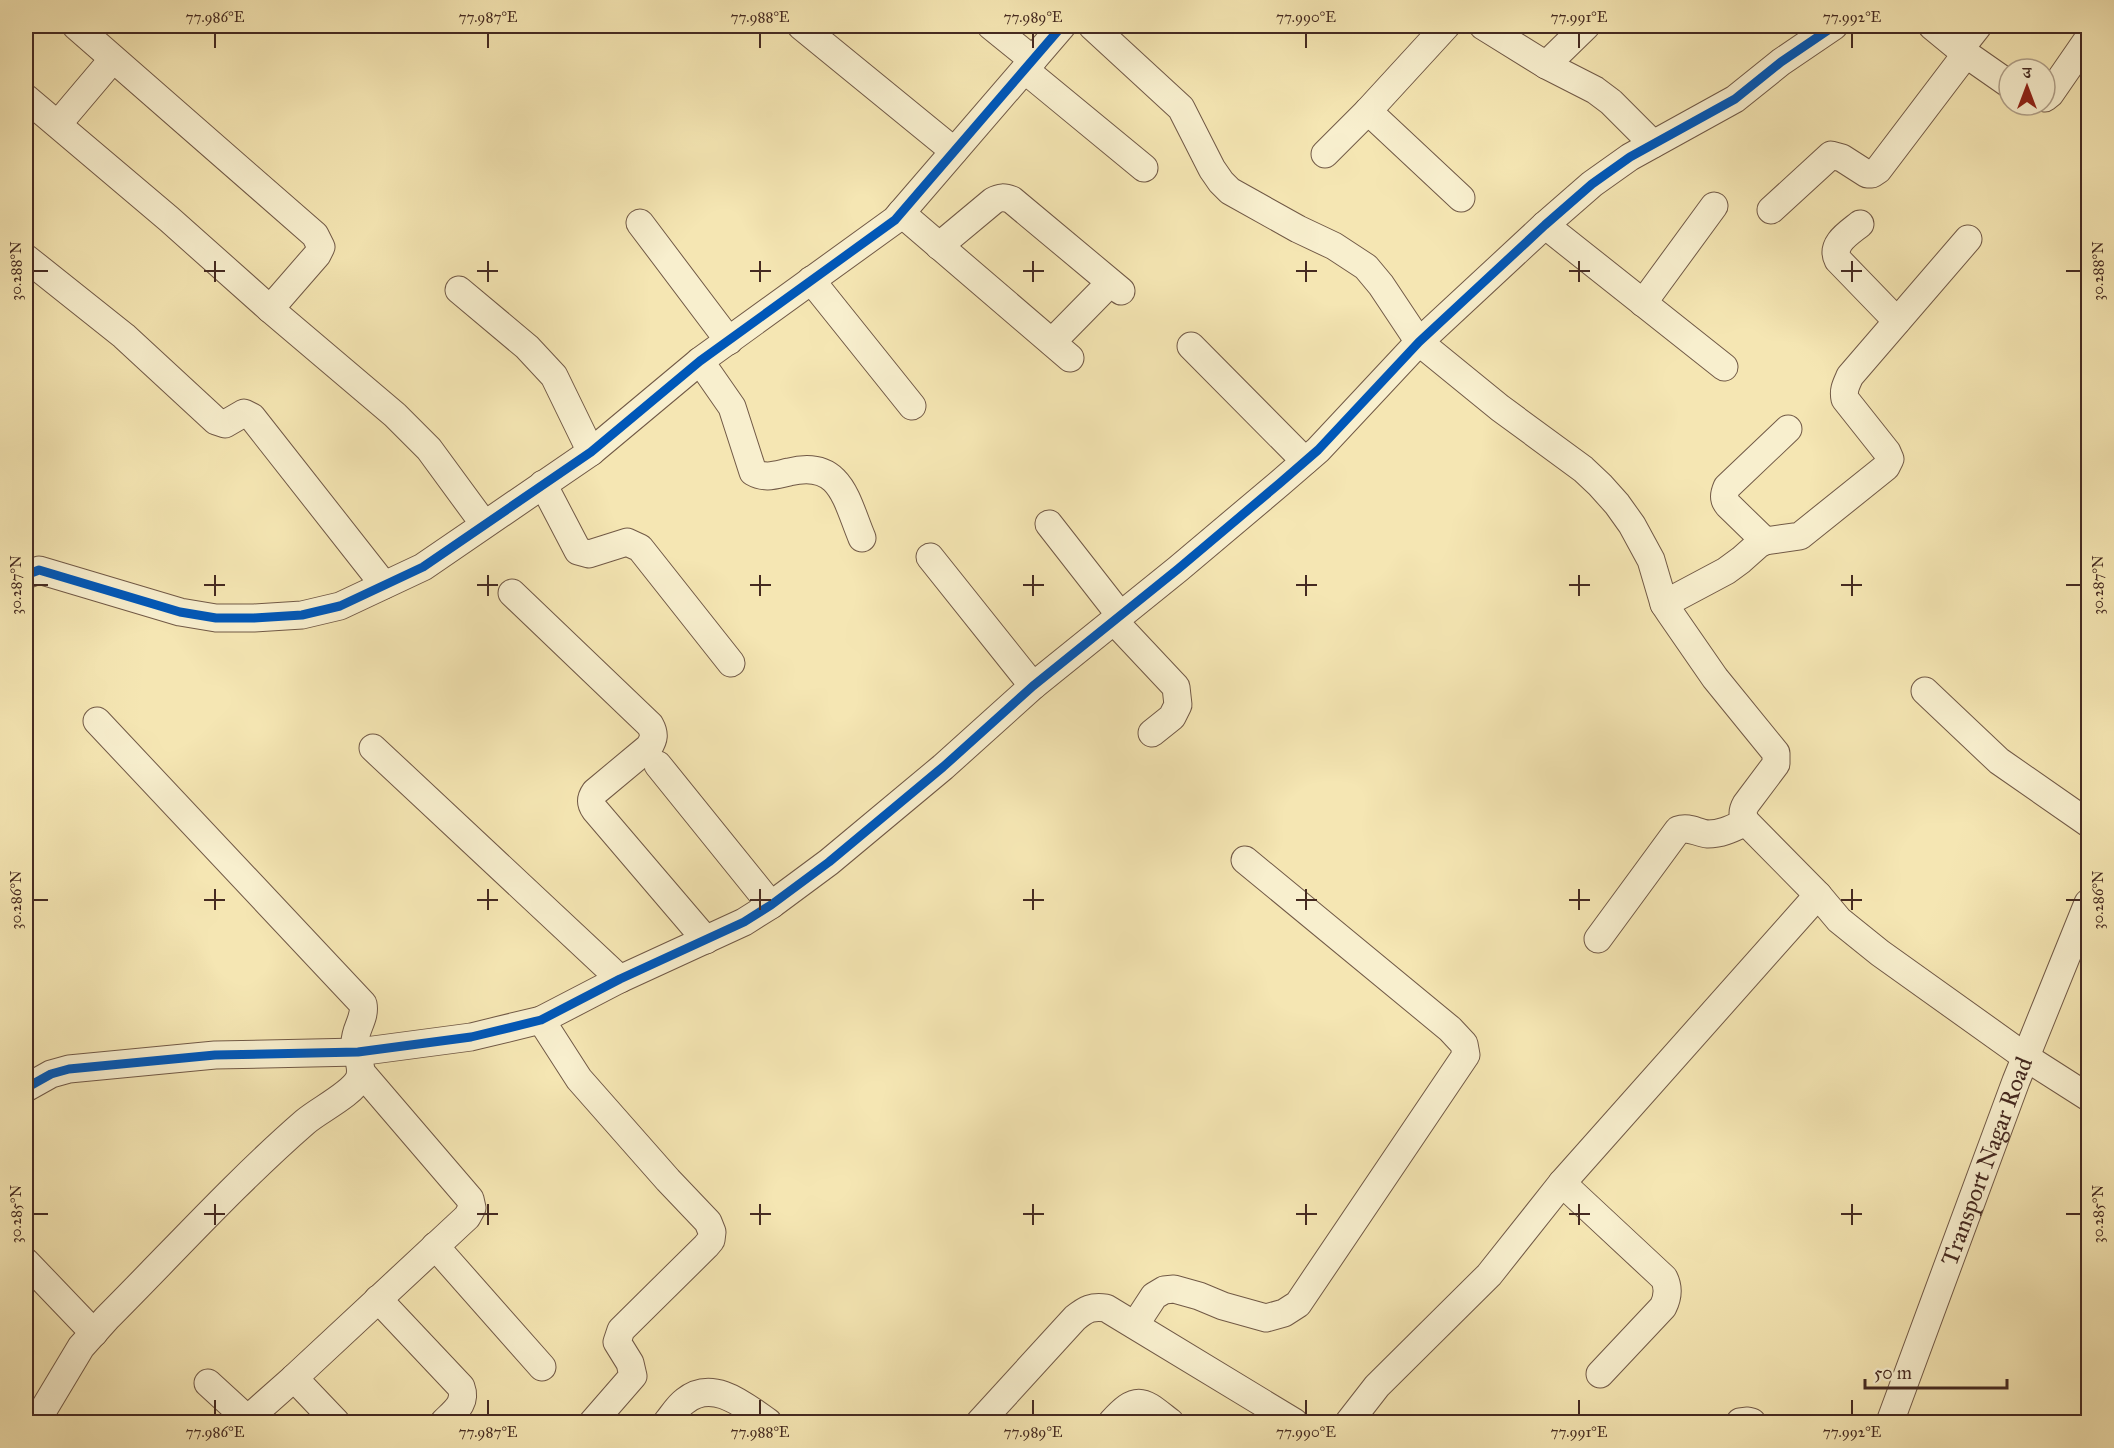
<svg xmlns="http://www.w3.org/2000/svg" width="2114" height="1448" font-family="'IM FELL Great Primer','Noto Serif Devanagari',serif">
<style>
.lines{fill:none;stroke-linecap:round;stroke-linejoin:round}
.minor-casing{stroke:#715946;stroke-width:29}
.minor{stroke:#f8efce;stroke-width:27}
.cycleway-casing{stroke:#f8efce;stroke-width:13}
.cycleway{stroke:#0057b8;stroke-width:9}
.ticks{fill:none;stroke:#452a21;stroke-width:2}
.labels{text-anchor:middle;stroke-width:5;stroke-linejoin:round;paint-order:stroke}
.street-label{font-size:24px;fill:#452a21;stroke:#f8efce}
.neatline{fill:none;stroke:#452a21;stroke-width:2}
.ticks-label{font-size:15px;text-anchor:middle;fill:#452a21}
</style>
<rect width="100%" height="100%" fill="#f5e6b3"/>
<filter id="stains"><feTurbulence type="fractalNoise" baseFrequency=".00333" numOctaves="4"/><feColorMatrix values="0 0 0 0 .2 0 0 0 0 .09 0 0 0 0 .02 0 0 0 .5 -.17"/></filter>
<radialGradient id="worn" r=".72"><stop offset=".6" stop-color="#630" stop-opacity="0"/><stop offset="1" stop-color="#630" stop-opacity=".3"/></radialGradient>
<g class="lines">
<defs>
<g id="minor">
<polyline points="76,26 315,235 321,247 317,255 270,309"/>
<polyline points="801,26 954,151"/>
<polyline points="991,26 1033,60"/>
<path d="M 1092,26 L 1181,108 L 1212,169 L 1221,182 L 1230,191 L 1298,229 L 1334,246 L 1366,267 L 1381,285 L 1419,342 L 1500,408 L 1583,469 L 1600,485 L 1617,504 L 1632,525 L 1651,560 L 1664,604 L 1670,613 L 1715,678 L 1776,753 L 1776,764 L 1746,804 C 1742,811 1742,815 1746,822 L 1818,895"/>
<polyline points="1483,26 1546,65 1595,90 1611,102 1653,144"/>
<polyline points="1932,26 1966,54 2009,84"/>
<polyline points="1960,49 1978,26"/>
<polyline points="1546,65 1586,26"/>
<polyline points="1025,70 1144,168"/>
<polyline points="26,98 169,219 270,309 395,415 429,449 484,524"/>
<polyline points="2045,98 2050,94 2088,39"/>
<polyline points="1368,111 1461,198"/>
<polyline points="58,124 113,59"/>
<polyline points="1325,154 1368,111 1446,26"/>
<polyline points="1771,210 1831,155 1842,158 1867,174 1872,174 1878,170 1966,54"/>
<polyline points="901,213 1070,358"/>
<polyline points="640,223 729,341"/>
<path d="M 1860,224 C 1849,233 1830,244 1838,260 L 1897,321"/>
<polyline points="1545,225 1724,367"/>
<path d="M 939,246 L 993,201 C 1000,197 1004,197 1012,200 L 1121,291"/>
<polyline points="26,258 124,336 216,421 225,424 244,413 252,417 384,585"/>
<polyline points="811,280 912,406"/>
<polyline points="459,290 527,347 554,376 591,452"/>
<polyline points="1643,303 1714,206"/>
<polyline points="1052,342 1110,283"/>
<polyline points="1191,346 1305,461"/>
<path d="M 700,361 L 732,407 L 753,472 C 765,479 775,475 789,472 C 841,459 846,500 862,538"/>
<polyline points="543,484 578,551 589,554 627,542 640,548 731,663"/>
<polyline points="1049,524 1120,615"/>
<path d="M 1765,541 L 1728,505 C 1723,499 1724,494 1727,487 L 1788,429"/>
<polyline points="930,557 1033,686"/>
<polyline points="26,575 39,570 180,612 216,618 254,618 302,615 340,606 423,567 591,452 700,361 895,220 1062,26"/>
<path d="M 512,593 L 650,725 C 655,734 654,739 649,747 L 595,792 C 590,799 590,803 595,810 L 706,940"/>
<path d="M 1664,604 L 1726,571 L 1741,560 L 1759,544 L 1765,541 L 1800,536 L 1886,467 L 1890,459 L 1887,452 L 1845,399 C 1843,390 1846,385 1850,376 L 1968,239"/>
<polyline points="1114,621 1176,687 1178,705 1172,717 1152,733"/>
<polyline points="1925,691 1999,761 2088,823"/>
<polyline points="373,748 620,979"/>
<polyline points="658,765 771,905"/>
<path d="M 1598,939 L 1678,830 C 1689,826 1697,833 1708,834 C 1722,834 1733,828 1746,822"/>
<polyline points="541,1020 579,1079 668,1180 708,1222 712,1232 711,1240 706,1246 621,1330 617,1342 630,1363 633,1376 593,1422"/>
<polyline points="26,1088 51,1074 69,1069 215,1055 358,1052 471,1037 541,1020 620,979 744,922 771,905 829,862 943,767 1033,686 1178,569 1280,483 1318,450 1419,342 1545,225 1592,184 1630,157 1735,99 1781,62 1834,26"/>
<path d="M 1562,1183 L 1664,1278 C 1669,1288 1668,1297 1663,1307 L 1600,1374"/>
<polyline points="435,1246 542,1367"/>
<polyline points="26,1262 94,1333"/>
<path d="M 378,1299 L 461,1387 C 467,1403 455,1411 444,1422"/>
<polyline points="1135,1325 1154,1296 1164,1290 1174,1289 1199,1296 1223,1306 1266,1318 1284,1313 1298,1304 1466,1055 1464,1044 1450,1029 1245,860"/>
<polyline points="208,1383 244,1416 250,1417 294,1378"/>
<path d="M 36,1422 L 81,1347 L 107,1318 C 172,1253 236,1182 305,1122 C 319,1110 352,1094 359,1079 C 364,1067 356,1055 355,1044 C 354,1029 366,1019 363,1004 L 97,721"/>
<polyline points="336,1422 294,1378 467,1217 472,1208 470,1199 361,1072"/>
<path d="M 667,1422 C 672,1416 678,1406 685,1401 C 713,1378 745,1406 768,1422"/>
<path d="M 980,1422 L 1075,1318 C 1086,1309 1092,1306 1106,1308 L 1294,1422"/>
<path d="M 1112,1422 C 1138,1393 1143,1401 1170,1422"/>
<polyline points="1349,1422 1377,1386 1489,1275 1562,1183 1818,895 1839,920 1880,953 2027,1058 2088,1097"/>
<polyline points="1740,1422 1748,1421 1752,1422"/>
<path id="s1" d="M 1890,1422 L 2016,1081 L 2088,903"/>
</g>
</defs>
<use href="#minor" class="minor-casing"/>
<use href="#minor" class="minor"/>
<defs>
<g id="cycleway">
<polyline points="26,575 39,570 180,612 216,618 254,618 302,615 340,606 423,567 591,452 700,361 895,220 1062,26"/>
<polyline points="26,1088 51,1074 69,1069 215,1055 358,1052 471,1037 541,1020 620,979 744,922 771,905 829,862 943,767 1033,686 1178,569 1280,483 1318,450 1419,342 1545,225 1592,184 1630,157 1735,99 1781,62 1834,26"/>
</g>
</defs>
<use href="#cycleway" class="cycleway-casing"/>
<use href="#cycleway" class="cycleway"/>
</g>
<path class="ticks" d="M 215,33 L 215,48M 488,33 L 488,48M 760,33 L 760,48M 1033,33 L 1033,48M 1306,33 L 1306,48M 1579,33 L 1579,48M 1852,33 L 1852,48M 215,261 L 215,282M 488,261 L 488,282M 760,261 L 760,282M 1033,261 L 1033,282M 1306,261 L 1306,282M 1579,261 L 1579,282M 1852,261 L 1852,282M 33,271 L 48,271M 204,271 L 225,271M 477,271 L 498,271M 750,271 L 771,271M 1023,271 L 1044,271M 1296,271 L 1317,271M 1569,271 L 1590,271M 1841,271 L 1862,271M 2066,271 L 2081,271M 215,575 L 215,596M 488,575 L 488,596M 760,575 L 760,596M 1033,575 L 1033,596M 1306,575 L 1306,596M 1579,575 L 1579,596M 1852,575 L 1852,596M 33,585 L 48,585M 204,585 L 225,585M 477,585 L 498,585M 750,585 L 771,585M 1023,585 L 1044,585M 1296,585 L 1317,585M 1569,585 L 1590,585M 1841,585 L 1862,585M 2066,585 L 2081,585M 215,889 L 215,910M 488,889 L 488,910M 760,889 L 760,910M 1033,889 L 1033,910M 1306,889 L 1306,910M 1579,889 L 1579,910M 1852,889 L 1852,910M 33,900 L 48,900M 204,900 L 225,900M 477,900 L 498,900M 750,900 L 771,900M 1023,900 L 1044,900M 1296,900 L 1317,900M 1569,900 L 1590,900M 1841,900 L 1862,900M 2066,900 L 2081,900M 215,1204 L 215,1225M 488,1204 L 488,1225M 760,1204 L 760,1225M 1033,1204 L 1033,1225M 1306,1204 L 1306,1225M 1579,1204 L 1579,1225M 1852,1204 L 1852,1225M 33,1214 L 48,1214M 204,1214 L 225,1214M 477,1214 L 498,1214M 750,1214 L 771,1214M 1023,1214 L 1044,1214M 1296,1214 L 1317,1214M 1569,1214 L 1590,1214M 1841,1214 L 1862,1214M 2066,1214 L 2081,1214M 215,1400 L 215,1415M 488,1400 L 488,1415M 760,1400 L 760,1415M 1033,1400 L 1033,1415M 1306,1400 L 1306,1415M 1579,1400 L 1579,1415M 1852,1400 L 1852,1415"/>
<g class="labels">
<g class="street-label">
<text dy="8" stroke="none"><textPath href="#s1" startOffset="278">Transport Nagar Road</textPath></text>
</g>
</g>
<rect width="2114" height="1448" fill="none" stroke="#f5e6b3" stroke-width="66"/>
<g transform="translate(2027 87)"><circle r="28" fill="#f8efce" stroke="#b0a089" stroke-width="1.5"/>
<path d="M0-4.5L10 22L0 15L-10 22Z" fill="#8f2418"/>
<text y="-9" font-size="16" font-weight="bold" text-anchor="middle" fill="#452a21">उ</text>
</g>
<path d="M1865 1379v9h142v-9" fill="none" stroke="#452a21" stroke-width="3"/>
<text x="1874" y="1379" font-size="18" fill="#452a21" stroke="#f8efce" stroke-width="4.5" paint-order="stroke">50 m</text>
<rect x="33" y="33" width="2048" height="1382" class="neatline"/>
<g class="ticks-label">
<text x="215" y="22">77.986°E</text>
<text x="488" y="22">77.987°E</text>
<text x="760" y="22">77.988°E</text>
<text x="1033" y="22">77.989°E</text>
<text x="1306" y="22">77.990°E</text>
<text x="1579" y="22">77.991°E</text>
<text x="1852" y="22">77.992°E</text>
<text transform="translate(16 271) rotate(-90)" y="5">30.288°N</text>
<text transform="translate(2098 271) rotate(-90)" y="5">30.288°N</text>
<text transform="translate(16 585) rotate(-90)" y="5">30.287°N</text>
<text transform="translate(2098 585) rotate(-90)" y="5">30.287°N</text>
<text transform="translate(16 900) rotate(-90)" y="5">30.286°N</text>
<text transform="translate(2098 900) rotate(-90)" y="5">30.286°N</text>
<text transform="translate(16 1214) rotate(-90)" y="5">30.285°N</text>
<text transform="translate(2098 1214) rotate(-90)" y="5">30.285°N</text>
<text x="215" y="1437">77.986°E</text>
<text x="488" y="1437">77.987°E</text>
<text x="760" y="1437">77.988°E</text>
<text x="1033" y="1437">77.989°E</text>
<text x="1306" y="1437">77.990°E</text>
<text x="1579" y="1437">77.991°E</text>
<text x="1852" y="1437">77.992°E</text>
</g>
<rect width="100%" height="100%" filter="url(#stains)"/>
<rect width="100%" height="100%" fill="url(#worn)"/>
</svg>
